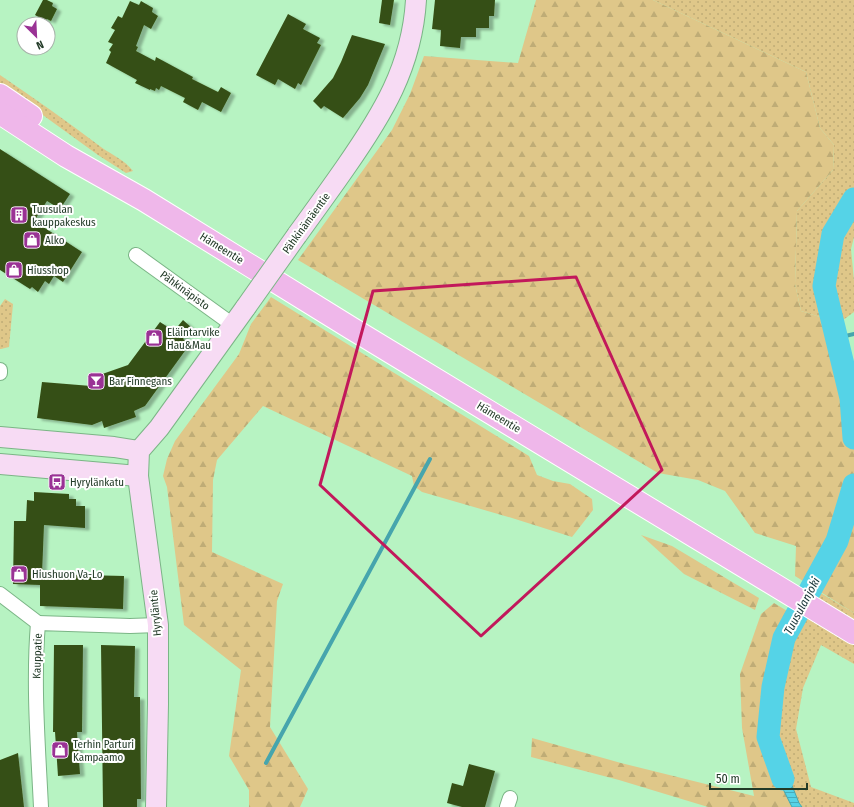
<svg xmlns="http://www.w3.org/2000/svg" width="854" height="807" font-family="'Fira Sans Condensed',sans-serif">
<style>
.green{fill:url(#green-dots)}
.forest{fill:url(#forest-firs)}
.water{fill:url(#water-rules);stroke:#46a5ad}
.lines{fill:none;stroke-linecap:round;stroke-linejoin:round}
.stream{stroke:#46a5ad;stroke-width:4}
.river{stroke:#55d3e7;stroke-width:23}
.building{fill:#365015;filter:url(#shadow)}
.street-casing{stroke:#7bb586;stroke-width:16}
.secondary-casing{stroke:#7bb586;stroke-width:22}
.primary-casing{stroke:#fff;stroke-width:24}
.street{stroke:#fff;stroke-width:14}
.secondary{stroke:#f7dbf4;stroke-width:20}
.primary{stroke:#efb7ea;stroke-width:22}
.secondary-bridge-casing{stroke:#7bb586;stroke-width:22;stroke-linecap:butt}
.secondary-bridge{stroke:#f7dbf4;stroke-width:20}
.marked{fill:none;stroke:#c2185b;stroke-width:3;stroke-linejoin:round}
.labels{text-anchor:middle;stroke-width:4;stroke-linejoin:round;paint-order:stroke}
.poi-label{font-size:11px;fill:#223a27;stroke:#fff;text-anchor:start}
.street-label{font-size:11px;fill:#223a27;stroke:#fff}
.water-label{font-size:12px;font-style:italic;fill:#153135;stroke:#fff}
</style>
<defs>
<pattern id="green-dots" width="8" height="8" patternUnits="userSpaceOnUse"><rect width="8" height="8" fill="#dfc789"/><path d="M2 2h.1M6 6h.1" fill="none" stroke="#bfac76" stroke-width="1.8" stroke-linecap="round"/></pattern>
<pattern id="forest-firs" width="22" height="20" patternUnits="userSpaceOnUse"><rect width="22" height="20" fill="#dfc789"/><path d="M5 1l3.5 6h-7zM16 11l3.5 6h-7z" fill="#bfac76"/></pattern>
<pattern id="water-rules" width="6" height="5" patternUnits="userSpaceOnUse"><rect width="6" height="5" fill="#55d3e7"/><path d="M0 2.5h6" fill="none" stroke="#46acbb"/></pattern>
<filter id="shadow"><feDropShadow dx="4.5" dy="2.5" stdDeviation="1" flood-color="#0004"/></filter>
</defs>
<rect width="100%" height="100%" fill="#b7f3c2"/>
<g class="green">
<polygon points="653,0 854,0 854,237 851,249 854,281 854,312 839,323 801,311 795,284 797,211 833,170 834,145 820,128 806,72"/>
<path d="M 0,75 C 34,98 68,122 101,147 C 112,155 125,160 133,171 L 126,173 L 98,155 L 0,84 Z"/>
<polygon points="5,299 13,304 9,347 1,349 0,349 0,306"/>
<polygon points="814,589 854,613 854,664 821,645 803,688 796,729 811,787 854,803 854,807 802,807 799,803 770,738 774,687 785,640"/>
</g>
<g class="forest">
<polygon points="536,0 653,0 806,72 820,128 834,145 833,170 797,211 795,284 801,311 839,323 839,336 854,386 854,613 795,576 796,546 755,533 725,491 698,480 658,473 298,260 392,130 410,94 424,56 518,63"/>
<polygon points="271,297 529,456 537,475 553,481 570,484 592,499 593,510 572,537 512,518 422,492 414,486 412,476 263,406 217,460 213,480 212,552 283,584 277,601 270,727 308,789 300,807 249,807 249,790 229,756 241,670 184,625 167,487 163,476 167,459 175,441 239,354 251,324"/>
<polygon points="641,535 672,546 759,598 755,610 684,574"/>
<polygon points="774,603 797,617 785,640 774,687 770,738 789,778 783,779 779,781 792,807 708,807 619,780 531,757 532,738 621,763 754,796 742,728 740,674 761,614"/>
</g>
<polygon class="water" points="789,778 799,803 802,807 792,807 779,781 783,779"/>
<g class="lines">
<g class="stream">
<polyline points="837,338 854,334"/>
<polyline points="851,398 854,400"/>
<polyline points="266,763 430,459"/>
</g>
<g class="river">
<polyline points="854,199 833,234 824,286 851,398 854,438"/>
<polyline points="783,779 768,737 773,687 784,638 837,541 854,485"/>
</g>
</g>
<g class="building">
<polygon points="43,0 47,0 53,3 52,6 57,9 51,21 47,19 45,21 35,15"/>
<polygon points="382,0 394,0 390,25 379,23"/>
<polygon points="435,0 495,0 494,16 489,16 489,28 476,28 476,37 461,37 460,48 440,46 441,30 432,29"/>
<polygon points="130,1 139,5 141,1 153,8 152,12 158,16 151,29 144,25 136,46 138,47 136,51 155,61 156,57 193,77 192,79 218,92 221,87 231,93 221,112 202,102 198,110 183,102 185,98 161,86 159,90 156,88 155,91 150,89 150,90 135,83 137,80 106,63 111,52 109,50 113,44 108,42 115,30 111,28 118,16 122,18"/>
<polygon points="288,14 306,24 303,29 320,38 317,43 321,45 301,85 298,83 295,89 278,79 275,85 256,75"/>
<polygon points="352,35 385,44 368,85 360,98 343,118 324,106 321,109 313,101 333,78 341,62"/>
<polygon points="0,149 70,194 60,209 47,201 34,221 82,252 63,282 54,276 49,284 45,281 38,292 32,287 30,289 0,270"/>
<polygon points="183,320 192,328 183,339 190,344 145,406 134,411 136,417 104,428 102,421 92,425 37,418 42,382 91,386 88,379 128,365 160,322 174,331"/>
<polygon points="34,492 69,494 69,499 76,499 76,506 85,506 85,528 44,525 42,574 124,576 123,609 40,606 40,585 13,584 14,521 26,521 27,500 34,501"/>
<polygon points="54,645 83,645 82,732 77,732 80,774 58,776 55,732 53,732"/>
<polygon points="101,645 135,646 134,697 140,697 141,799 137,799 137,807 103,807"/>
<polygon points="18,753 24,807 0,807 0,760"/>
<polygon points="469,764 495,771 485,807 462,807 447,803 452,783 463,786"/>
</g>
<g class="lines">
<defs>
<g id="street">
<polyline points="136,255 233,325"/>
<polyline points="0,370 0,373"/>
<polyline points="0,594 38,623"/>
<path d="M 41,807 C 38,746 33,684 38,623 L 130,626 L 158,625"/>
<polyline points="507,807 510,798"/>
</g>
<g id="secondary">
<path d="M 297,235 C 313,213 329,191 345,168 C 382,115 412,67 416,0"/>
<polyline points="0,437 114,447 139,451"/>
<polyline points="0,464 138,476"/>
<polyline points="156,807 158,704 158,625 138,476 139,451 159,428 246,307"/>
</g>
<g id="primary">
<polyline points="0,95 31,116"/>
<polyline points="0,113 66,156 144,200 351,328 854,633"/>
</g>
</defs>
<use href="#street" class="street-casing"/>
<use href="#secondary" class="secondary-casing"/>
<use href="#primary" class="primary-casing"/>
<use href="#street" class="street"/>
<use href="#secondary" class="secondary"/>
<use href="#primary" class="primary"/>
<defs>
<polyline id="secondary-bridge" points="246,307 297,235"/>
</defs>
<use href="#secondary-bridge" class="secondary-bridge-casing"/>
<use href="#secondary-bridge" class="secondary-bridge"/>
</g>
<path class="marked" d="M 576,277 L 662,470 L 481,636 L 320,485 L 373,291 Z"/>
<defs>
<symbol id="building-square" viewBox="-11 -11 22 22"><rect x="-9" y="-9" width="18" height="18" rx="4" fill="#9a3295" stroke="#fff"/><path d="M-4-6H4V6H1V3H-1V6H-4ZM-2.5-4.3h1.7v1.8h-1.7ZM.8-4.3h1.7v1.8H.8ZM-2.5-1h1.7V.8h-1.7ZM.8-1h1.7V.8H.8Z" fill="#fff"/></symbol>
<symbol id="shop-square" viewBox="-11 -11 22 22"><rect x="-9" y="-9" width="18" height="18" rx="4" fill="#9a3295" stroke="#fff"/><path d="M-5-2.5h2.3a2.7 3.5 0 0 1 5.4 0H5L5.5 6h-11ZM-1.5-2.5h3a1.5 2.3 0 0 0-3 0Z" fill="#fff"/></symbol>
<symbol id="bar-square" viewBox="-11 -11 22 22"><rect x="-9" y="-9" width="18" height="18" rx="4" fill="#9a3295" stroke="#fff"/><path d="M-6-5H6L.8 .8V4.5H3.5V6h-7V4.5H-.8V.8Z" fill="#fff"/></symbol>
<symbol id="bus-square" viewBox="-11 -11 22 22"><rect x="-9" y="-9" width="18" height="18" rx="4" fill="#9a3295" stroke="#fff"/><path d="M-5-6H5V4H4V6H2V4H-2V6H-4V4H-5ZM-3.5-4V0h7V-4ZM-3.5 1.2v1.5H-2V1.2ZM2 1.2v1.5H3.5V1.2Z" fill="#fff"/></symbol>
</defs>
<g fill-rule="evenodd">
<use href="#building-square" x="9" y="205" width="20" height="20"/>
<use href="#shop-square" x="22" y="230" width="20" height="20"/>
<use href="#shop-square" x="4" y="260" width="20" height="20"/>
<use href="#shop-square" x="144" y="328" width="20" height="20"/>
<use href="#bar-square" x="86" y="371" width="20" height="20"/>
<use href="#bus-square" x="47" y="472" width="20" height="20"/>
<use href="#shop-square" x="9" y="564" width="20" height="20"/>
<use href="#shop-square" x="50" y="740" width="20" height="20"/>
</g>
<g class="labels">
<g class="poi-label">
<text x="32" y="213">Tuusulan<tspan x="32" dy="13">kauppakeskus</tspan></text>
<text x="45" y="244">Alko</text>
<text x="27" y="274">Hiusshop</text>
<text x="167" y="336">Eläintarvike<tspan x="167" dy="13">Hau&amp;Mau</tspan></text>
<text x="109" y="385">Bar Finnegans</text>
<text x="70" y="486">Hyrylänkatu</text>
<text x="32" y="578">Hiushuon Va-Lo</text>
<text x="73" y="748">Terhin Parturi<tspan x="73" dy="13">Kampaamo</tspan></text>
</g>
<g class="street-label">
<text transform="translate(306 223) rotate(-54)" y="4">Pähkinämäentie</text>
<text transform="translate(222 248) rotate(32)" y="4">Hämeentie</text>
<text transform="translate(185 290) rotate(36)" y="4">Pähkinäpisto</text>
<text transform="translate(499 417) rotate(31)" y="4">Hämeentie</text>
<text transform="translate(155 613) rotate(-95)" y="4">Hyryläntie</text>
<text transform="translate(37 656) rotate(-88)" y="4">Kauppatie</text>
</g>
<g class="water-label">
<text transform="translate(802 606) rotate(-62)" y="4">Tuusulanjoki</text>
</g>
</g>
<g transform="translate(36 36) rotate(156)"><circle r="19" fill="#ffffff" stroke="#a7b0a9"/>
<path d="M0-3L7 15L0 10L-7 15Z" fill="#9a3295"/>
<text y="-6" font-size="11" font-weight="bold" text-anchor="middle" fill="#223a27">N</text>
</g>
<path d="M710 783v6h97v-6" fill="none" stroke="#223a27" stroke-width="2"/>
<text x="716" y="783" font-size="12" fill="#223a27" stroke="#ffffff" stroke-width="3" paint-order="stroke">50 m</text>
</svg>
